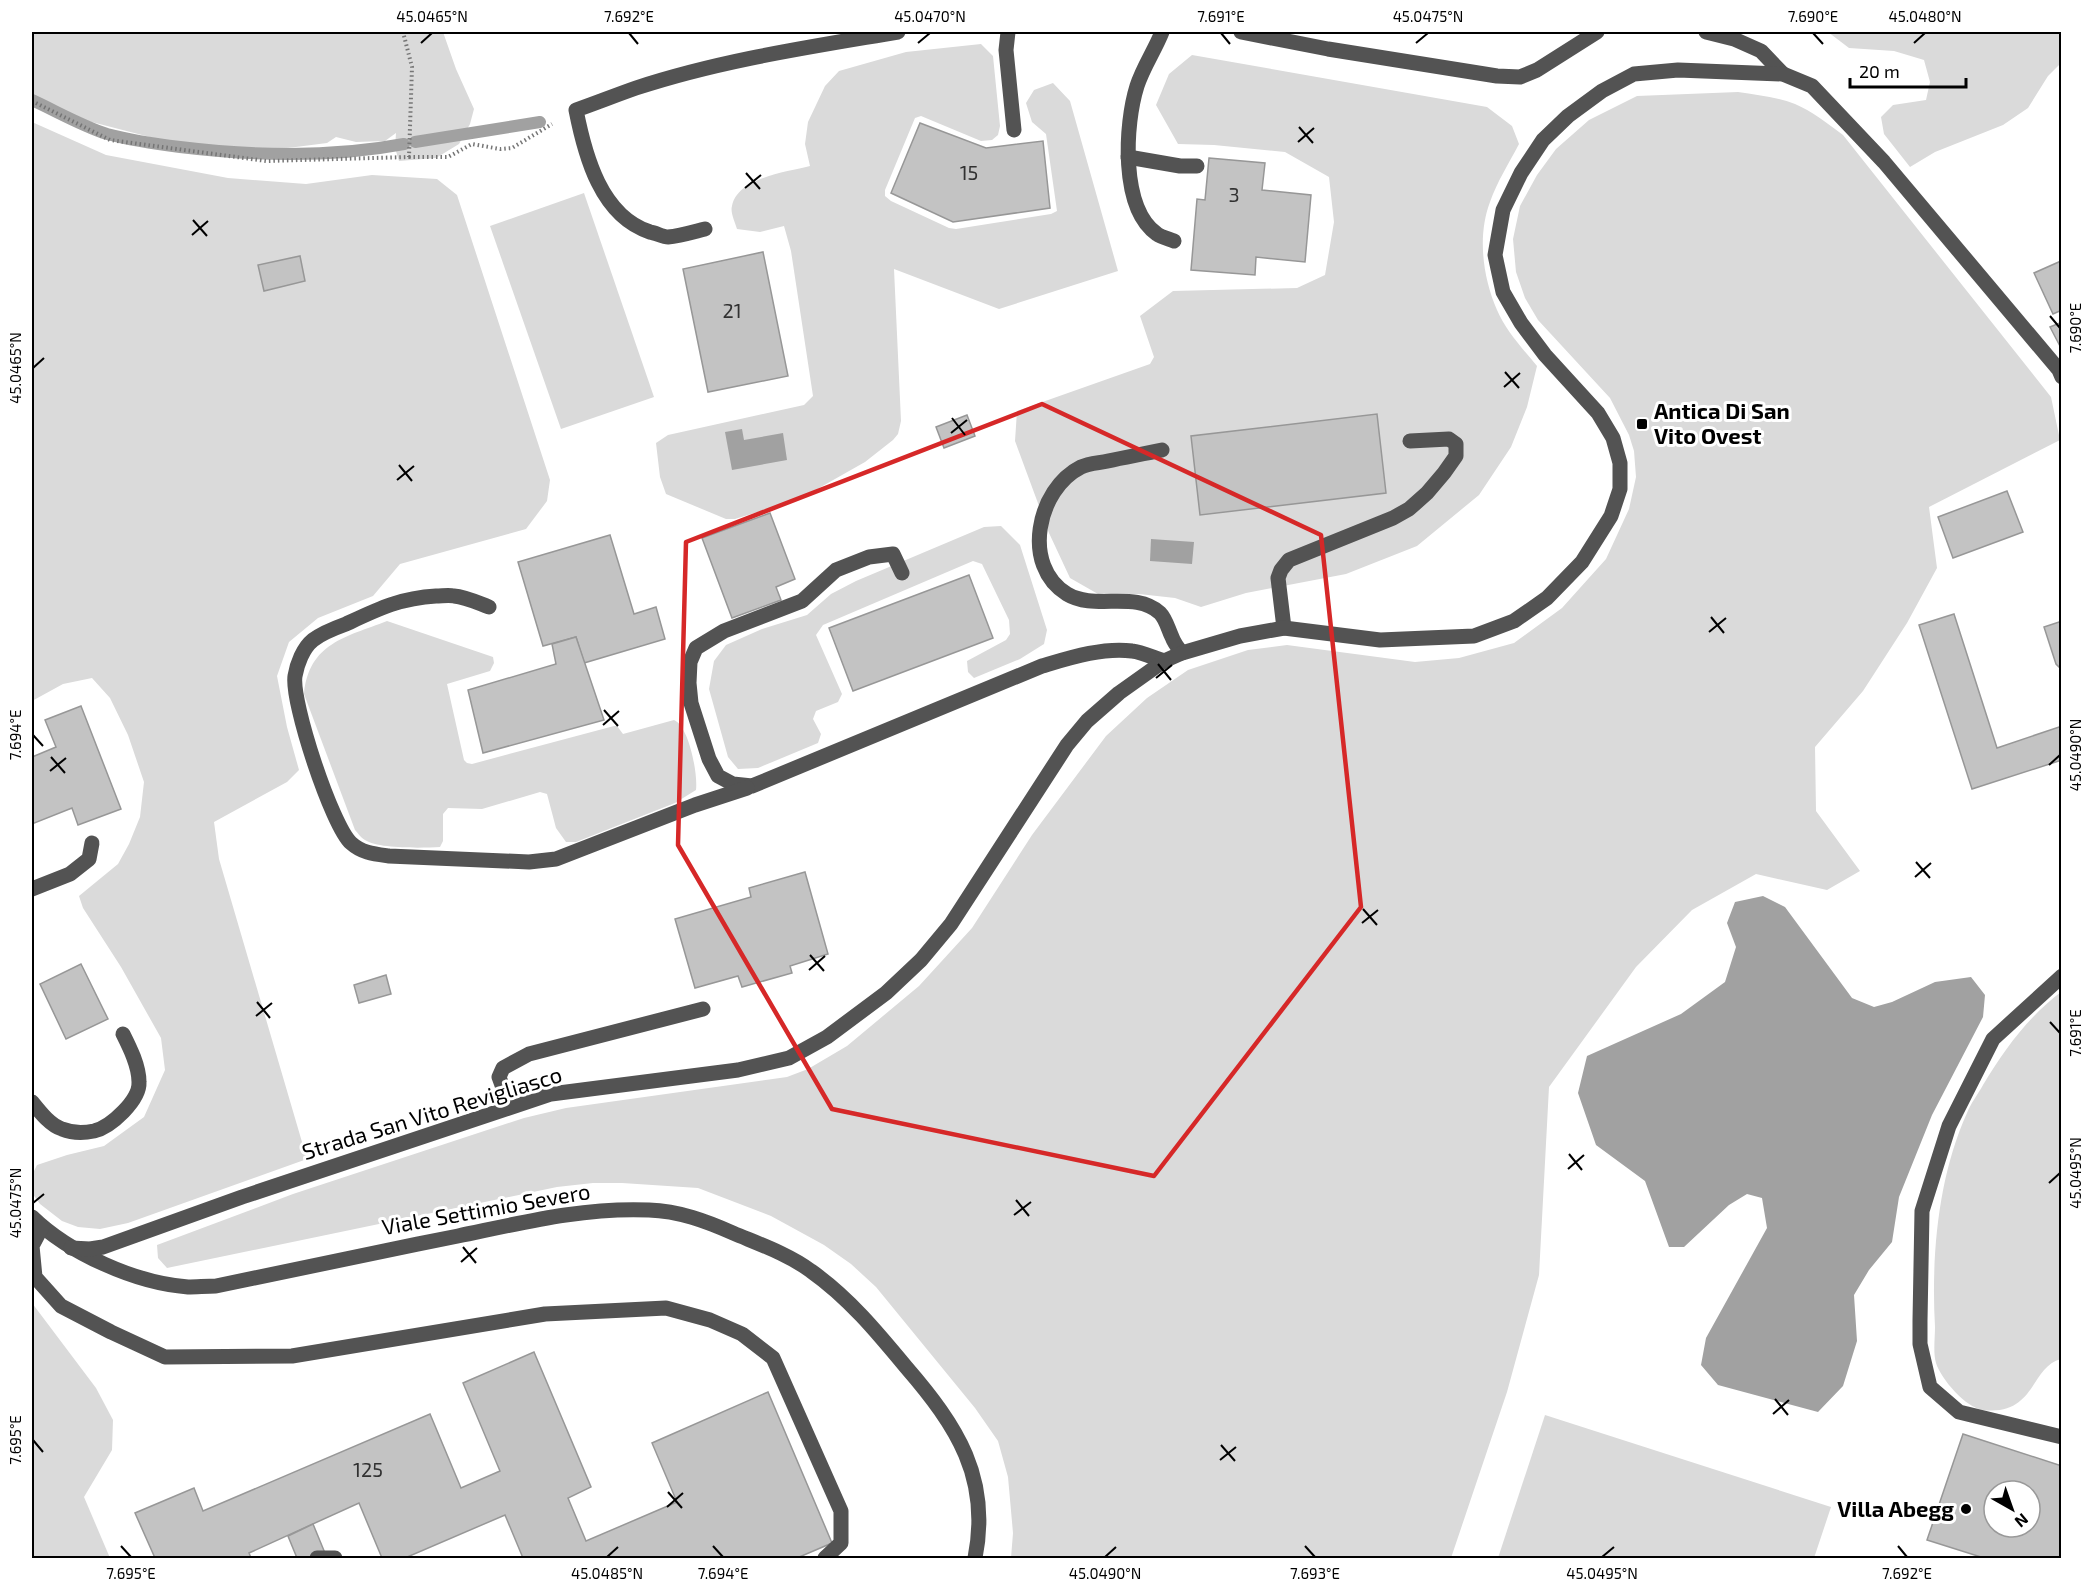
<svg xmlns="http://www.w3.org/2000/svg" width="2093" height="1590" font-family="'Exo 2',sans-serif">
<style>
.green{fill:#dadada}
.water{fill:#a1a1a1}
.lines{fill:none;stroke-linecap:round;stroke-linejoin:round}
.stream{stroke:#a1a1a1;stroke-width:12}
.building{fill:#c3c3c3;stroke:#979797;stroke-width:1.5;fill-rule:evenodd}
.path{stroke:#757575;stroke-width:4;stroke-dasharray:1.5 3;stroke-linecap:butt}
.minor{stroke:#535353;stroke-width:15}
.marked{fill:none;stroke:#d62828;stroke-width:4.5;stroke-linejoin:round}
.ticks{fill:none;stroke:#000;stroke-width:2}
.poi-dot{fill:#000;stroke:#fff;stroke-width:2}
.labels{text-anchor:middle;stroke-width:6;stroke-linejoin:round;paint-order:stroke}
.number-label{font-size:20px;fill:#313131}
.poi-label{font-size:22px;font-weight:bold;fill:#000;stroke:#fff;text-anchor:start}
.street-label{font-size:22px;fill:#000;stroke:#fff}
.neatline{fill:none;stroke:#000;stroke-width:2}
.ticks-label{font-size:15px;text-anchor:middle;fill:#000}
</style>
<rect width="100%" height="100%" fill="#fff"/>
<g class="green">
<polygon points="32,32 443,32 456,69 474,109 470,124 459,144 436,158 399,161 395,148 396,133 385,141 356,142 336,137 327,143 288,148 213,148 173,143 84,120 37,98 32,93"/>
<polygon points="1828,32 2061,32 2061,63 2048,76 2028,108 2003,125 1935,152 1910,167 1884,134 1881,117 1893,105 1926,100 1930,82 1924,60 1894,51 1849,48"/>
<path d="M 981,44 L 993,56 L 1000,126 L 998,135 L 992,140 L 981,141 L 921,116 L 915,118 L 885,190 L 885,196 L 891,201 L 949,228 L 956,229 L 1051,214 L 1057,211 L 1046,134 L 1032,122 L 1026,103 L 1034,90 L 1053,83 L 1070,101 L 1118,271 L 999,309 L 894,269 L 901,421 L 898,434 L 893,440 L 865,462 L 812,492 L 783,504 L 735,519 L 726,519 L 666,494 L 660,477 L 656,443 L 668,435 L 804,405 L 813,396 L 791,251 L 784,226 L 760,232 L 737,229 C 735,222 730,212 732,206 C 737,178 786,172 810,166 L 805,144 L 808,122 L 825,86 L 839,71 L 906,52 Z"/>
<path d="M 1192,55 L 1487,107 L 1512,126 L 1519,144 C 1509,163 1497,182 1490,202 C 1477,236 1483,278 1497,310 C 1506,331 1523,349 1537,366 L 1527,407 L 1511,447 L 1479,495 L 1417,546 L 1346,574 L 1246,593 L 1201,607 L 1175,598 L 1139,594 L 1098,594 L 1070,578 L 1049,533 L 1015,441 L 1017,411 L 1150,364 L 1154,357 L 1140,316 L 1173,291 L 1297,288 L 1325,275 L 1334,222 L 1329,177 L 1285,152 L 1214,145 L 1178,144 L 1156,105 L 1169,74 Z"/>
<path d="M 1738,92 C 1757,95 1777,97 1795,104 C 1812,111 1828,124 1843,135 L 2051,397 L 2060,440 L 1929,507 L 1937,568 L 1907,623 L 1863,691 L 1815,747 L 1816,811 L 1860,871 L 1827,890 L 1756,874 L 1692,910 L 1636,967 L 1549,1087 L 1539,1275 L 1507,1392 L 1451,1558 L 1011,1558 L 1013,1533 L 1008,1477 L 998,1441 L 975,1408 L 876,1287 L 851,1264 L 824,1245 L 771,1216 L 698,1188 L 622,1183 L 593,1183 L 557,1187 L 167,1268 L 158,1258 L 157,1245 L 293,1194 L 524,1118 L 566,1108 L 787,1077 L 808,1069 L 847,1046 L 919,986 L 972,928 L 1032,835 L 1106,736 L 1147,698 L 1188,670 L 1248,650 L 1287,645 L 1415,662 L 1459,658 L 1514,643 L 1562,608 L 1606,559 L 1629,509 L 1636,477 L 1634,451 L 1629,435 L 1610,398 L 1538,320 L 1525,298 L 1516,272 L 1513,239 L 1520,206 L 1537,175 L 1556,149 L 1589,120 L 1637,96 Z"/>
<polygon points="32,122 106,155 228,178 306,184 372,175 437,179 457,195 550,480 547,501 526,529 400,564 373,596 318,618 289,642 277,676 287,727 299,770 287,782 214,822 219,859 307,1159 128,1223 100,1229 78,1227 62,1221 40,1204 32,1193 32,1175 37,1165 67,1155 104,1146 144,1117 165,1070 161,1038 121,967 83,908 79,896 118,864 129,844 140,817 144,782 128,735 110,698 92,678 63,684 32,701"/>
<polygon points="584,193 654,397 561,429 490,226"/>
<polygon points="1001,526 1020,545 1047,630 1044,644 1020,659 974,678 968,672 967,661 1006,640 1010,634 1009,620 982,564 973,561 823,625 816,635 842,694 838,702 816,711 813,719 821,734 818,743 758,768 738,769 728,757 709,689 714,661 726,645 762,629 807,615 831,594 856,581 984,527"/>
<path d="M 387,621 L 493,657 L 494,663 L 490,671 L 447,684 L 464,760 L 467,763 L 472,764 L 614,726 L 617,726 L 623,734 L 674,720 C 689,726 698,774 696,790 L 675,803 L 576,842 L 566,842 L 556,828 L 547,794 L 540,792 L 482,809 L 448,808 L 443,814 L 443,841 L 440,847 C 423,848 378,849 365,840 C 361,838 358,833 355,830 L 304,694 C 309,643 346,637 387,621 Z"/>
<path d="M 2061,992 L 2061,1359 C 2030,1367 2036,1416 1983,1410 C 1966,1408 1941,1379 1936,1363 C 1933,1353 1935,1338 1935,1327 C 1931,1257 1938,1177 1967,1113 C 1971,1103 1978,1094 1983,1085 C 2004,1050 2028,1017 2061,992 Z"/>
<polygon points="32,1303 96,1388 113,1420 112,1450 84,1497 110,1558 32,1558"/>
<polygon points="1545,1415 1831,1507 1814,1558 1498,1558"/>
</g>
<g class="water">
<polygon points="742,429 744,440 783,433 787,460 732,470 725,432"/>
<polygon points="1151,539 1194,542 1192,564 1150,561"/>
<polygon points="1763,896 1785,907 1852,998 1874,1007 1892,1002 1935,982 1971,977 1985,995 1983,1017 1932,1115 1899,1197 1892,1242 1869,1270 1854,1295 1857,1341 1843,1386 1818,1412 1718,1385 1701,1365 1706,1338 1767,1228 1762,1198 1747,1194 1729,1205 1684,1247 1669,1247 1645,1181 1596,1145 1578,1093 1587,1056 1681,1014 1725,982 1736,947 1727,923 1735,902"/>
</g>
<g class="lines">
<g class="stream">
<path d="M 32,100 C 56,111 82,126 107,134 C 130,140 156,144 180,147 C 254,156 330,158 404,144"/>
<polyline points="415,142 540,122"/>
</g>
</g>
<g class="building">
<polygon points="920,123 986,148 1043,141 1050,208 953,222 891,193"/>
<polygon points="1209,158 1265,163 1262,190 1311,195 1305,262 1256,257 1255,275 1191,270 1197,199 1205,200"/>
<polygon points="763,252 788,376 708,392 683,269"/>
<polygon points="300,256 305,281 264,291 258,265"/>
<polygon points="2061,261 2062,310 2053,314 2034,273"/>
<polygon points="2062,322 2062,350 2050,327"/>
<polygon points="1377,414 1386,493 1200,515 1191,436"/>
<polygon points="967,415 975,436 944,448 936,427"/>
<polygon points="2007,491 2023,532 1953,558 1938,517"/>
<polygon points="770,513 795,579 776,587 781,600 732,618 702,538"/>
<polygon points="610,535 634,614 656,607 665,639 584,663 576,637 543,646 518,562"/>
<polygon points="969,575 993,638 853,691 829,628"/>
<polygon points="1954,614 1997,748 2062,726 2062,760 1972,789 1919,625"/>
<polygon points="2062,621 2062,670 2056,664 2044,627"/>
<polygon points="576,637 604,720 483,753 468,690 556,664 552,644"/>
<polygon points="81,706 121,809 78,825 72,808 32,824 32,757 56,747 45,720"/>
<polygon points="805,872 828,954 790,966 792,973 742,987 738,976 695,988 675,919 751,897 749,888"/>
<polygon points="81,964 108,1019 66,1039 40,984"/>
<polygon points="386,975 391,994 359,1003 354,985"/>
<polygon points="534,1352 591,1487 568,1498 586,1541 677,1502 652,1443 768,1392 832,1543 797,1558 523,1558 505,1515 405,1558 382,1558 359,1503 249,1553 251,1558 155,1558 135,1513 194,1488 203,1511 430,1414 461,1488 500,1471 463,1383"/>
<path d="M 1963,1434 L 2062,1466 L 2062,1558 L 1984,1558 L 1927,1540 ZM 1994,1491 L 2030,1491 L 2030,1527 L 1994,1527 Z"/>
<polygon points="313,1524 327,1558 297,1558 288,1536"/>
</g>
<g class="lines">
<g class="path">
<polyline points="32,101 110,140 266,161 409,157 412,67 403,32"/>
<polyline points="409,157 448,157 472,144 500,149 512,148 552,124"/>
</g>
<g class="minor">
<polyline points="1008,32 1006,50 1014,130"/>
<path d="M 1162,32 C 1155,50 1143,67 1137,86 C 1125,124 1120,208 1157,234 C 1161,237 1169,239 1174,241"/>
<polyline points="1241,32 1328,49 1497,76 1520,77 1537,70 1597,32"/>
<polyline points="1706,32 1734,39 1761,51 1783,74"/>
<polyline points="1128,157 1180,166 1197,166"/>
<path d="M 705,229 C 693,232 680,236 668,237 C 663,237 656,233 650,232 C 601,216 585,156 576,110 C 596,103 616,95 636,88 C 721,60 810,47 898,32"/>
<path d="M 1162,450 C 1144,454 1126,457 1108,461 C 1099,463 1089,463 1081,467 C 1037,489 1021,566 1067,594 C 1095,611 1135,590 1160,613 C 1166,619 1168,629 1172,637 C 1174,643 1178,648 1182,653"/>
<path d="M 902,573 L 893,554 L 869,557 L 836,570 L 802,601 L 724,631 L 696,648 L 690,662 L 689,683 L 691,703 L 709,759 L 718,776 L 733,784 L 752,786 L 1042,666 C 1069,658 1103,647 1132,651 C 1142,652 1154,658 1164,661"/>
<path d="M 489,607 C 478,603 466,597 454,596 C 449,595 442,596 436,596 C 400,598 378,609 346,624 C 335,628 322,633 313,640 C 303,648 297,664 295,676 C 291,702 332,826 351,843 C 362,853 374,854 389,856 L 529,862 L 556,859 L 695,805 L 747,788"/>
<polyline points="1284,628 1278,578 1281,570 1289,560 1393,518 1409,509 1427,493 1444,473 1456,456 1456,444 1449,439 1410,441"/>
<polyline points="32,889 70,874 89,859 92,843"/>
<polyline points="2062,976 1993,1039 1949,1126 1922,1211 1920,1321 1920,1344 1930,1387 1959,1412 2062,1437"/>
<path d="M 32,1102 C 40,1112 50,1125 62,1129 C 72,1133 84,1133 94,1131 C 111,1127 140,1100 139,1082 C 139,1066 130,1048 123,1034"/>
<polyline points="510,1107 499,1077 503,1068 529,1054 703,1009"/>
<path d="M 32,1217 C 69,1253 135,1283 188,1287 C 197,1287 206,1286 216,1286 C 296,1269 377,1252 458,1236 C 521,1223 584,1207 649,1210 C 679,1211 706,1221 733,1233 C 759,1244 788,1254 811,1271 C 848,1297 877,1332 906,1367 C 957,1426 991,1478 975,1558"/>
<polyline points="42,1227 32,1246 35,1277 61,1306 111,1332 165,1357 292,1356 545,1314 666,1308 710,1320 742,1334 773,1358 841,1511 841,1543 825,1558"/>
<polyline points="71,1248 90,1249 103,1247 242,1197 551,1094 738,1070 789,1058 827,1037 886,993 921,960 951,924 1067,745 1087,721 1119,693 1164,661 1182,653 1240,636 1284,628 1380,640 1474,636 1514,621 1547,598 1582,562 1611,516 1620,489 1620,463 1613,438 1598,413 1545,355 1521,323 1503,292 1495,255 1503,210 1521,173 1543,140 1568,116 1602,91 1634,74 1678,70 1783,74 1812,86 1884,162 2059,370 2062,377"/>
<polyline points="317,1558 335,1558"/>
</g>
</g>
<path class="marked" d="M 1042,404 L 1321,535 L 1361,907 L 1154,1176 L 832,1109 L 678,845 L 686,542 Z"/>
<path class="ticks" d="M 629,33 L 638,44M 1221,33 L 1230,44M 1813,33 L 1823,44M 421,43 L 432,33M 918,43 L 930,33M 1416,43 L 1428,33M 1914,43 L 1925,33M 1299,127 L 1313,143M 1298,142 L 1314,128M 746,173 L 760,189M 745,188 L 761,175M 193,220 L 207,236M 192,235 L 208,221M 2050,316 L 2060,328M 33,368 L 44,358M 1505,372 L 1519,388M 1504,387 L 1520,373M 952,418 L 965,435M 951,433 L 967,420M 399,465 L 412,481M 397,480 L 414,466M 1711,617 L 1724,633M 1709,632 L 1726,618M 1158,664 L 1171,680M 1156,678 L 1172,665M 604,710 L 618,726M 603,725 L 619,711M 33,735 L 43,746M 51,757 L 65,773M 2049,765 L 2060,755M 50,771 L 66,758M 1916,862 L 1930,878M 1915,877 L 1931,863M 1363,909 L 1377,925M 1362,923 L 1378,910M 810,955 L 824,971M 809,970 L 825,956M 257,1002 L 270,1018M 256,1016 L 272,1003M 2050,1022 L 2060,1033M 1569,1154 L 1582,1170M 1568,1169 L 1584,1155M 2049,1183 L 2060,1173M 1016,1200 L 1029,1216M 33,1203 L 44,1194M 1014,1215 L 1031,1202M 463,1247 L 476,1263M 461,1262 L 477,1248M 1775,1399 L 1788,1415M 1773,1414 L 1789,1400M 33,1440 L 43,1452M 1221,1445 L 1235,1461M 1220,1460 L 1236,1447M 668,1492 L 682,1508M 667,1507 L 683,1493M 121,1546 L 131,1557M 713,1546 L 723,1557M 1305,1546 L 1315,1557M 1898,1546 L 1907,1557M 607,1557 L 618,1547M 1105,1557 L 1116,1547M 1602,1557 L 1614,1547"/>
<g class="poi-dot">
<rect x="1636" y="418" width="12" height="12" rx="3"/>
<circle cx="1966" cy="1509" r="6"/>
</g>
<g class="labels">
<g class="number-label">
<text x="969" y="180">15</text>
<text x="1234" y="202">3</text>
<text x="732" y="318">21</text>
<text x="368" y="1477">125</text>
</g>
<g class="poi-label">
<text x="1654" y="419">Antica Di San<tspan x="1654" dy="25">Vito Ovest</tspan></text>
<text x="1954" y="1517" text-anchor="end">Villa Abegg</text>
</g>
<g class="street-label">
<text transform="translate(432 1113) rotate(-17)" y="8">Strada San Vito Revigliasco</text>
<text transform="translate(486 1209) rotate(-10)" y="8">Viale Settimio Severo</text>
</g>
</g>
<rect width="2093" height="1590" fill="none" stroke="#ffffff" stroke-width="66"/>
<g transform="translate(2012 1509) rotate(140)"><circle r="28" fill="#ffffff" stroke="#999999" stroke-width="1.5"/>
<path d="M0-4.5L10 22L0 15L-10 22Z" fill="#000000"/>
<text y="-9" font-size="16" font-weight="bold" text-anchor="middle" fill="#000000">N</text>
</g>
<path d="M1850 78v9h116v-9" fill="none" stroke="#000000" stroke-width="3"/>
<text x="1859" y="78" font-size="18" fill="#000000" stroke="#ffffff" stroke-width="4.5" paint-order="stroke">20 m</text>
<rect x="33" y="33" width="2027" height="1524" class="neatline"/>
<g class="ticks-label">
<text x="432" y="22">45.0465°N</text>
<text x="629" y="22">7.692°E</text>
<text x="930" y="22">45.0470°N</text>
<text x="1221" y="22">7.691°E</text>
<text x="1428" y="22">45.0475°N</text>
<text x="1813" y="22">7.690°E</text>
<text x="1925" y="22">45.0480°N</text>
<text transform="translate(2076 328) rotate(-90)" y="5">7.690°E</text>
<text transform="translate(16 368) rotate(-90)" y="5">45.0465°N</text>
<text transform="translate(16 735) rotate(-90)" y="5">7.694°E</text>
<text transform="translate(2076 755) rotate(-90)" y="5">45.0490°N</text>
<text transform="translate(2076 1033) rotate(-90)" y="5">7.691°E</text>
<text transform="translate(2076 1173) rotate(-90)" y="5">45.0495°N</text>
<text transform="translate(16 1203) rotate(-90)" y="5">45.0475°N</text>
<text transform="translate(16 1440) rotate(-90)" y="5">7.695°E</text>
<text x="131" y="1579">7.695°E</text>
<text x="607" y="1579">45.0485°N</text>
<text x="723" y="1579">7.694°E</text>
<text x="1105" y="1579">45.0490°N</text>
<text x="1315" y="1579">7.693°E</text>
<text x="1602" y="1579">45.0495°N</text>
<text x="1907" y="1579">7.692°E</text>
</g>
</svg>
